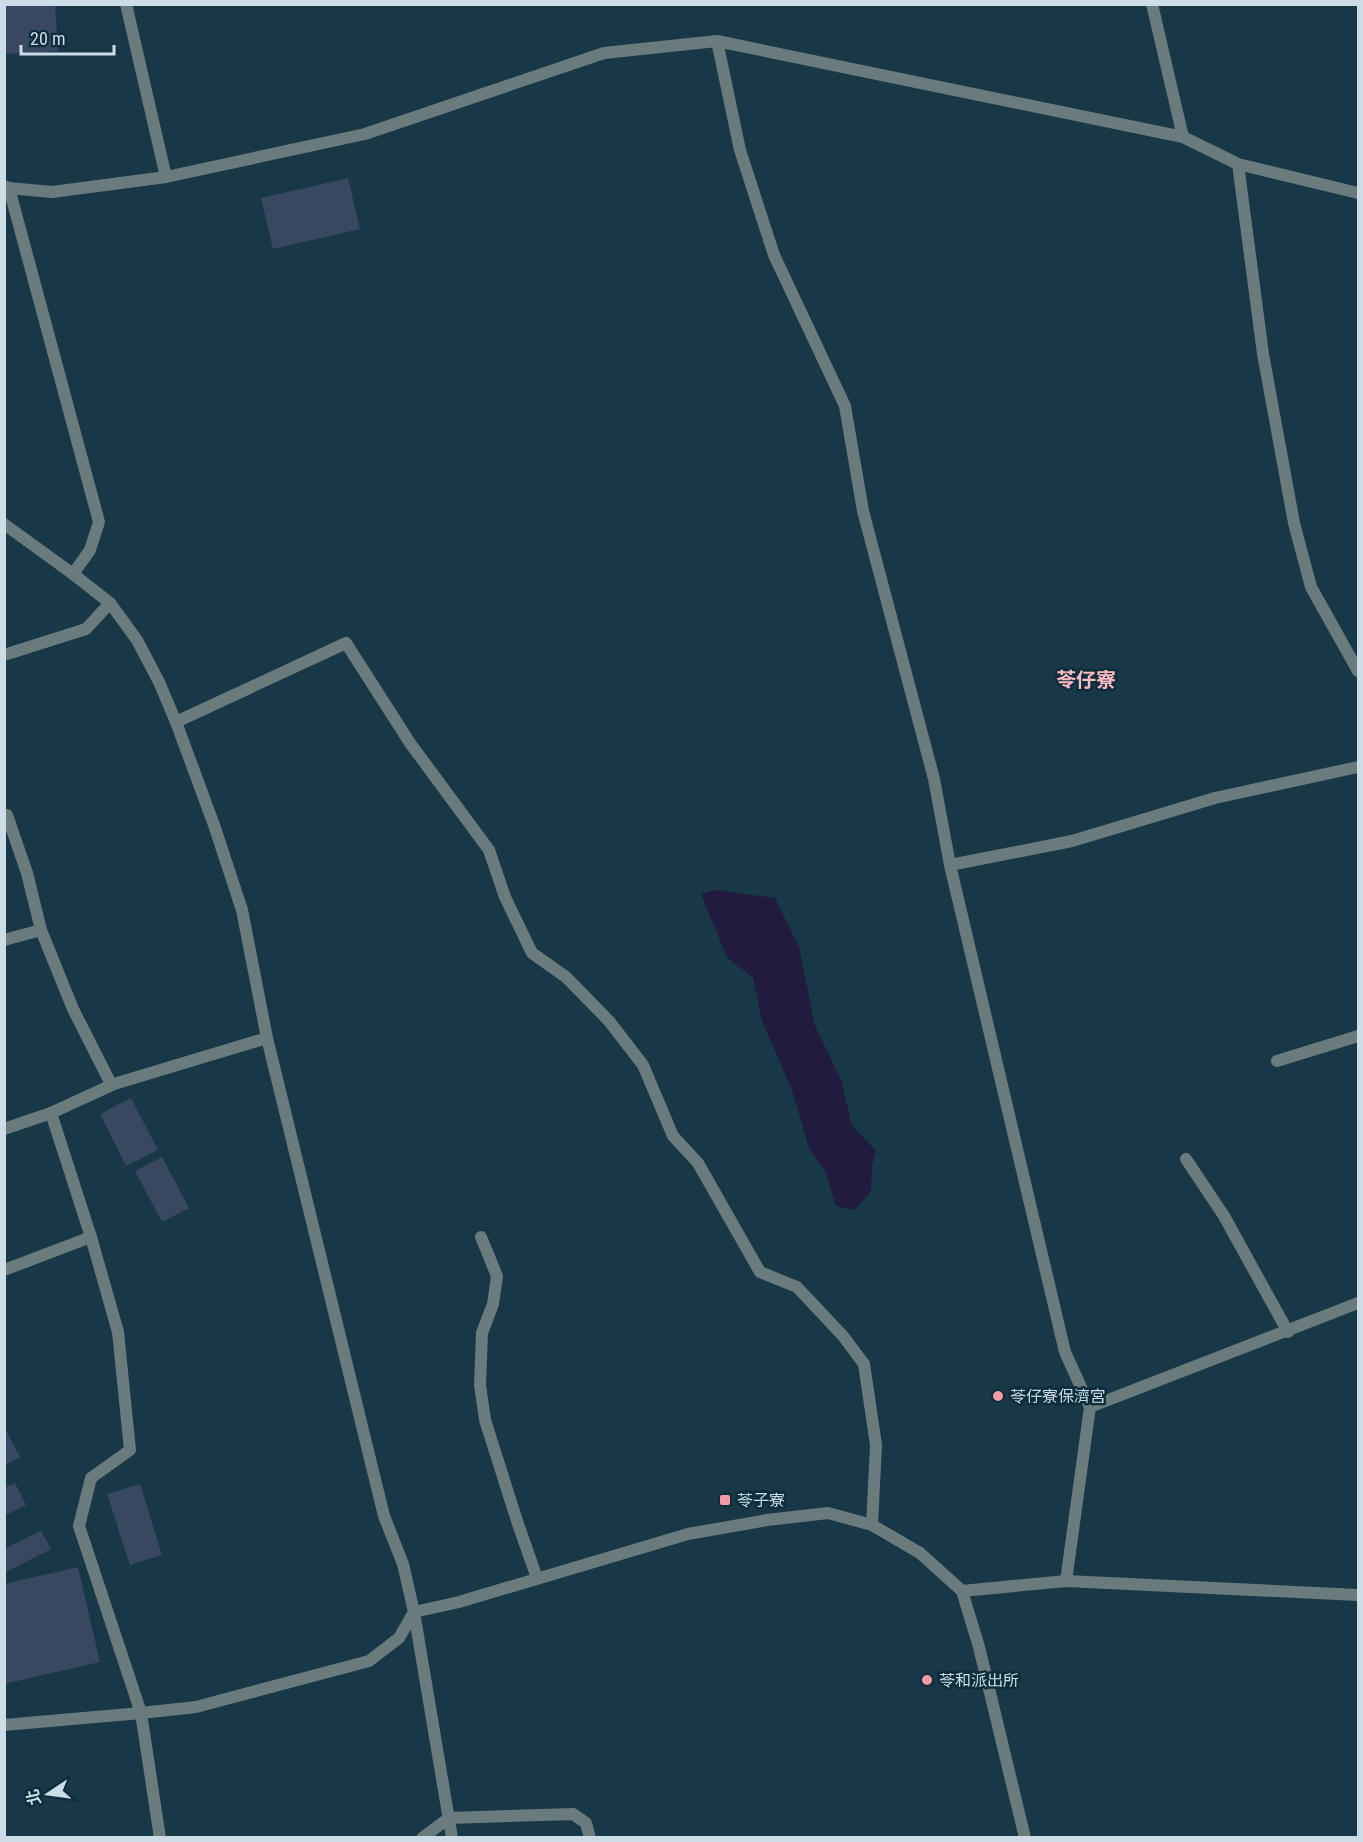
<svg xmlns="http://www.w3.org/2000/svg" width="1363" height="1842" font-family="'Roboto Condensed','Noto Sans TC',sans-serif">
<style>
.water{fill:#211b40}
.building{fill:#394861}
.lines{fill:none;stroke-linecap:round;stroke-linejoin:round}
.service{stroke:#6a7b7d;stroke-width:12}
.minor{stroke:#6a7b7d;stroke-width:12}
.tertiary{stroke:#6a7b7d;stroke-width:12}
.poi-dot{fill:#f49aa5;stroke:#0d2d3c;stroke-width:2}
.labels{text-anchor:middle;stroke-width:5;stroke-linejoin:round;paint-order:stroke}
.poi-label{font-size:16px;fill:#ccdde7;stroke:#0d2d3c;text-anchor:start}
.quarter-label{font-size:20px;font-weight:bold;fill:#febac1;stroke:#0d2d3c}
</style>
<rect width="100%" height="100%" fill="#183747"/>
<polygon class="water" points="714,890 775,898 799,947 815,1026 841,1080 852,1126 876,1151 872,1166 871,1191 855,1210 836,1206 826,1173 809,1148 792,1090 762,1021 753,978 727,957 701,894"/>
<g class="building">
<polygon points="4,4 55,4 58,51 4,54"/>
<polygon points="348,178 360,229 273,249 261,198"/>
<polygon points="131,1098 158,1150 126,1166 100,1114"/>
<polygon points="162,1157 189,1208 162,1222 135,1171"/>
<polygon points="4,1427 20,1457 4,1465"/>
<polygon points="15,1483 26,1505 4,1516 4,1488"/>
<polygon points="140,1484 162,1555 130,1565 107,1494"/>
<polygon points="41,1531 51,1549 4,1573 4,1549"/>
<polygon points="78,1567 100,1662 4,1684 4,1584"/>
</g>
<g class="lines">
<g class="service">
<polyline points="126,4 166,177"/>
<polyline points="1152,4 1183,137"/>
<polyline points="717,41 740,150 774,255 845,406 863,511 934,779 950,865 1065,1352 1090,1407"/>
<polyline points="1238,164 1263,354 1294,523 1311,587 1358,671"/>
<polyline points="4,186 9,188 52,192 166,177 365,134 604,53 717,41 1183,137 1238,164 1358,193"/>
<polyline points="9,188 99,522 90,550 73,574"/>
<polyline points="4,655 86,629 110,603"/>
<polyline points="176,722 346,643 410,743 489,850 505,897 532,953 566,977 609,1021 643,1065 673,1136 698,1163 760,1272 797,1287 843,1336 864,1364 876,1445 872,1525"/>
<polyline points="4,816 7,815 27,873 41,930 73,1009 111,1084 114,1084"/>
<polyline points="950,865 1072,841 1215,798 1358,767"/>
<polyline points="4,940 41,930"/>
<polyline points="4,1129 51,1113 114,1084 267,1038"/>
<polyline points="1186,1159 1224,1216 1288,1332"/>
<polyline points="481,1237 497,1276 493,1304 482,1333 480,1385 485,1420 518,1524 537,1578"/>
<polyline points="4,1270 91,1237"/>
<polyline points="414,1612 452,1838"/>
<polyline points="4,1725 141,1713 79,1526 91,1478 130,1450 118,1332 91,1237 51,1113"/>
<polyline points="422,1838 449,1818 573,1814 586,1823 590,1838"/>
</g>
<g class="minor">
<polyline points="1277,1061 1358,1036"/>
<polyline points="160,1838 141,1713 196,1707 369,1661 399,1638 414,1612"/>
</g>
<g class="tertiary">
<polyline points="4,524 73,574 110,603 137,640 159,682 176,722 214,825 242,910 267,1038 384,1516 403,1564 414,1612 459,1602 688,1534 767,1520 828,1513 872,1525 920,1553 962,1591 979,1647 1025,1838"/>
<polyline points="1066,1581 1090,1407 1358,1303"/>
<polyline points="962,1591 1066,1581 1358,1595"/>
</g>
</g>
<g class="poi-dot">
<circle cx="998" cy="1396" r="6"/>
<rect x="719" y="1494" width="12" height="12" rx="3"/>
<circle cx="927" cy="1680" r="6"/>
</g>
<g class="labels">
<g class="poi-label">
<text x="1010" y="1402">苓仔寮保濟宮</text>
<text x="737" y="1506">苓子寮</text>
<text x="939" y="1686">苓和派出所</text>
</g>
<g class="quarter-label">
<text x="1086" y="687">苓仔寮</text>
</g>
</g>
<rect width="1363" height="1842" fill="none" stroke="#ccdde7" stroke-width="12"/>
<g transform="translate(48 1794) rotate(257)" stroke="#0d2d3c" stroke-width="4.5" paint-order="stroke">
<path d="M0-4.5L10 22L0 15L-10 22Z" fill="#ccdde7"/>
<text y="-9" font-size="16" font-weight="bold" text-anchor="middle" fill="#ccdde7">北</text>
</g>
<path d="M21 45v9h93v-9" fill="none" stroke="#ccdde7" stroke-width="3"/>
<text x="30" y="45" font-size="18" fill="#ccdde7" stroke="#0d2d3c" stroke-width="4.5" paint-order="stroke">20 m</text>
</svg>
